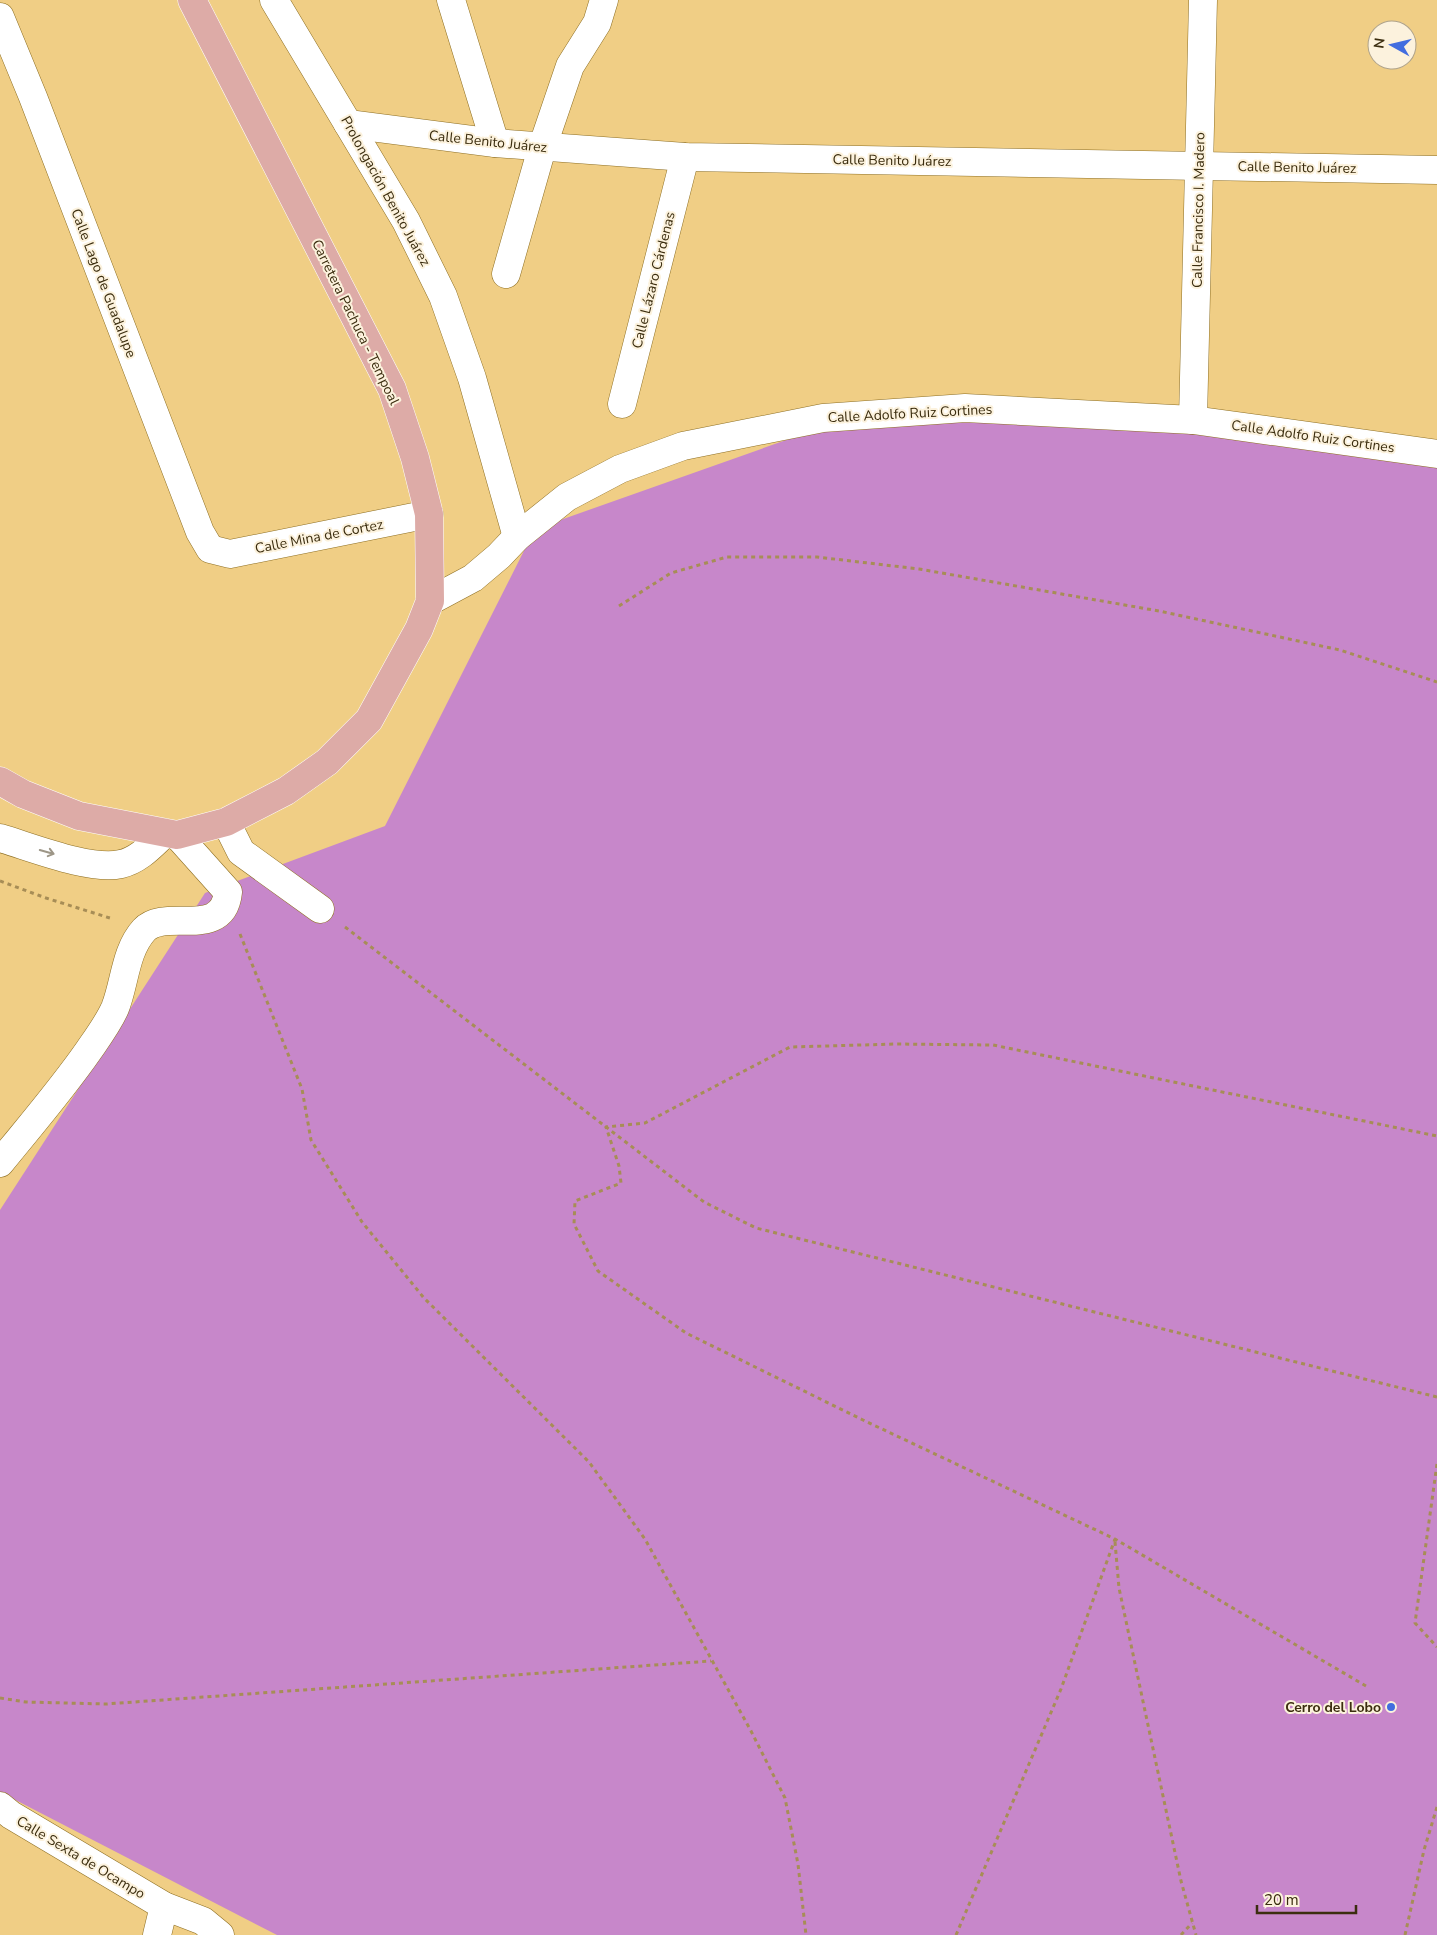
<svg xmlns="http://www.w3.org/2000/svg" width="1437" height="1935" font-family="'Nunito Sans',sans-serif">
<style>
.green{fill:#c787ca}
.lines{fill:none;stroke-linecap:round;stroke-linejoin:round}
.minor-casing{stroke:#8e6f23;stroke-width:29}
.major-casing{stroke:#fff;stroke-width:29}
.path{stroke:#a78d56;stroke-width:3;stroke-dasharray:4 4;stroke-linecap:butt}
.minor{stroke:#fff;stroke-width:28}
.major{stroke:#ddaba7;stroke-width:28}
.oneway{stroke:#9d9687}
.poi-dot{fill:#426ddf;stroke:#fcf2dd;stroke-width:2}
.labels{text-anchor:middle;stroke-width:4;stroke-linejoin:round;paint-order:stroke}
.street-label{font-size:14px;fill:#3b2d0f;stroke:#fcf2dd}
.poi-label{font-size:14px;font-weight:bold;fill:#3b2d0f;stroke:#fcf2dd;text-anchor:end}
</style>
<rect width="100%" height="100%" fill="#f0ce85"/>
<polygon class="green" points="1092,412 1437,457 1437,1935 277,1935 0,1792 0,1210 205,893 385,826 535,529 823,427"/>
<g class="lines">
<defs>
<g id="minor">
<polyline points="274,0 406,221 443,296 472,378 517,537"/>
<polyline points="451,0 495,143"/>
<polyline points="0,17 33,97 200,532 210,549 230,554 429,514"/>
<polyline points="348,124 495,143 685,157 1437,170"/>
<polyline points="506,274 542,148 570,66 597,23 604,0"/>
<polyline points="622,404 685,157"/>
<polyline points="1193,420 1203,0"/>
<polyline points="430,601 473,578 499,556 517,537 567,497 620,469 683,446 823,418 965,408 1193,420 1437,454"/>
<polyline points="226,822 241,852 320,909"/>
<path d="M 0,838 C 31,847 90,871 121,864 C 139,860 152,845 165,833"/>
<path d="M 0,1163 C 30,1126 62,1089 89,1050 C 98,1037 109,1022 115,1008 C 125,983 125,951 144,930 C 165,907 223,941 228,892 L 177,835"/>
<polyline points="0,1806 11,1815 164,1906 203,1921 220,1935"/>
<polyline points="157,1935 164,1906"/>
</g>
<polyline id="major" points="0,781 23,794 79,816 177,835 226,822 286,791 327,762 369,720 419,629 430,601 429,514 415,458 392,389 192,0"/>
</defs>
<use href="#minor" class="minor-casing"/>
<use href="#major" class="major-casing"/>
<g class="path">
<polyline points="619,606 671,573 727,557 817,557 919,569 1159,611 1340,650 1437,682"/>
<polyline points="0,881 46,898 113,919"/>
<polyline points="345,927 704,1202 756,1228 1437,1397"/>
<polyline points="240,934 302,1089 311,1140 362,1222 424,1298 589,1462 645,1539 751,1731 785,1798 798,1864 806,1935"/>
<polyline points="1437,1464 1415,1623 1437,1647"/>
<polyline points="1115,1542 1119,1588 1181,1881 1196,1935"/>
<polyline points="1366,1686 1115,1539 863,1420 686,1333 598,1271 574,1224 575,1201 621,1183 619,1166 606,1127 645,1123 790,1047 897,1044 993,1045 1437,1136"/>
<polyline points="0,1698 26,1702 106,1704 711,1661"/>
<polyline points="956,1935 1061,1689 1115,1539"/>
<polyline points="1181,1935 1192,1923"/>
<polyline points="1405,1935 1424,1850 1437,1807"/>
</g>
<use href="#minor" class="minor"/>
<use href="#major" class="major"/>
</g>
<defs><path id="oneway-shaft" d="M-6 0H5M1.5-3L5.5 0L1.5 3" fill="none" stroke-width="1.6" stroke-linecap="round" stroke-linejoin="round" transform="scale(1.25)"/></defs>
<use class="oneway" href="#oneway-shaft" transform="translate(47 852) rotate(16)"/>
<circle class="poi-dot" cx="1391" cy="1707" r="5"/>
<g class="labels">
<g class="street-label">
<text transform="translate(488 141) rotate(6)" y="5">Calle Benito Juárez</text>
<text transform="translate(892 160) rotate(1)" y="5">Calle Benito Juárez</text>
<text transform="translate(1297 167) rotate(1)" y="5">Calle Benito Juárez</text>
<text transform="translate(386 191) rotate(61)" y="5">Prolongación Benito Juárez</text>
<text transform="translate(1198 210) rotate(-89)" y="5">Calle Francisco I. Madero</text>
<text transform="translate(653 280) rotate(-76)" y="5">Calle Lázaro Cárdenas</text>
<text transform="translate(104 283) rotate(69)" y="5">Calle Lago de Guadalupe</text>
<text transform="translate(356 322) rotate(64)" y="5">Carretera Pachuca - Tempoal</text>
<text transform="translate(910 413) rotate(-3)" y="5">Calle Adolfo Ruiz Cortines</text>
<text transform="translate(1313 436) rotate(8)" y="5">Calle Adolfo Ruiz Cortines</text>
<text transform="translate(319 536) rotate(-11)" y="5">Calle Mina de Cortez</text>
<text transform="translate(81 1857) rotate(31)" y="5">Calle Sexta de Ocampo</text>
</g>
<g class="poi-label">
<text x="1381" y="1712">Cerro del Lobo</text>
</g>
</g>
<g transform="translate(1392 45) rotate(278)"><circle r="24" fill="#fcf2dd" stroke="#afa38b"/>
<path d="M0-4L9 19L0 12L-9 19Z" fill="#426ddf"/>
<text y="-8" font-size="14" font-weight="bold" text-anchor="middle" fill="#3b2d0f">N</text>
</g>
<path d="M1257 1905v8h99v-8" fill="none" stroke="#3b2d0f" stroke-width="2.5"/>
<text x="1264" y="1905" font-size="15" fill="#3b2d0f" stroke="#fcf2dd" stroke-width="4" paint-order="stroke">20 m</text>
</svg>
